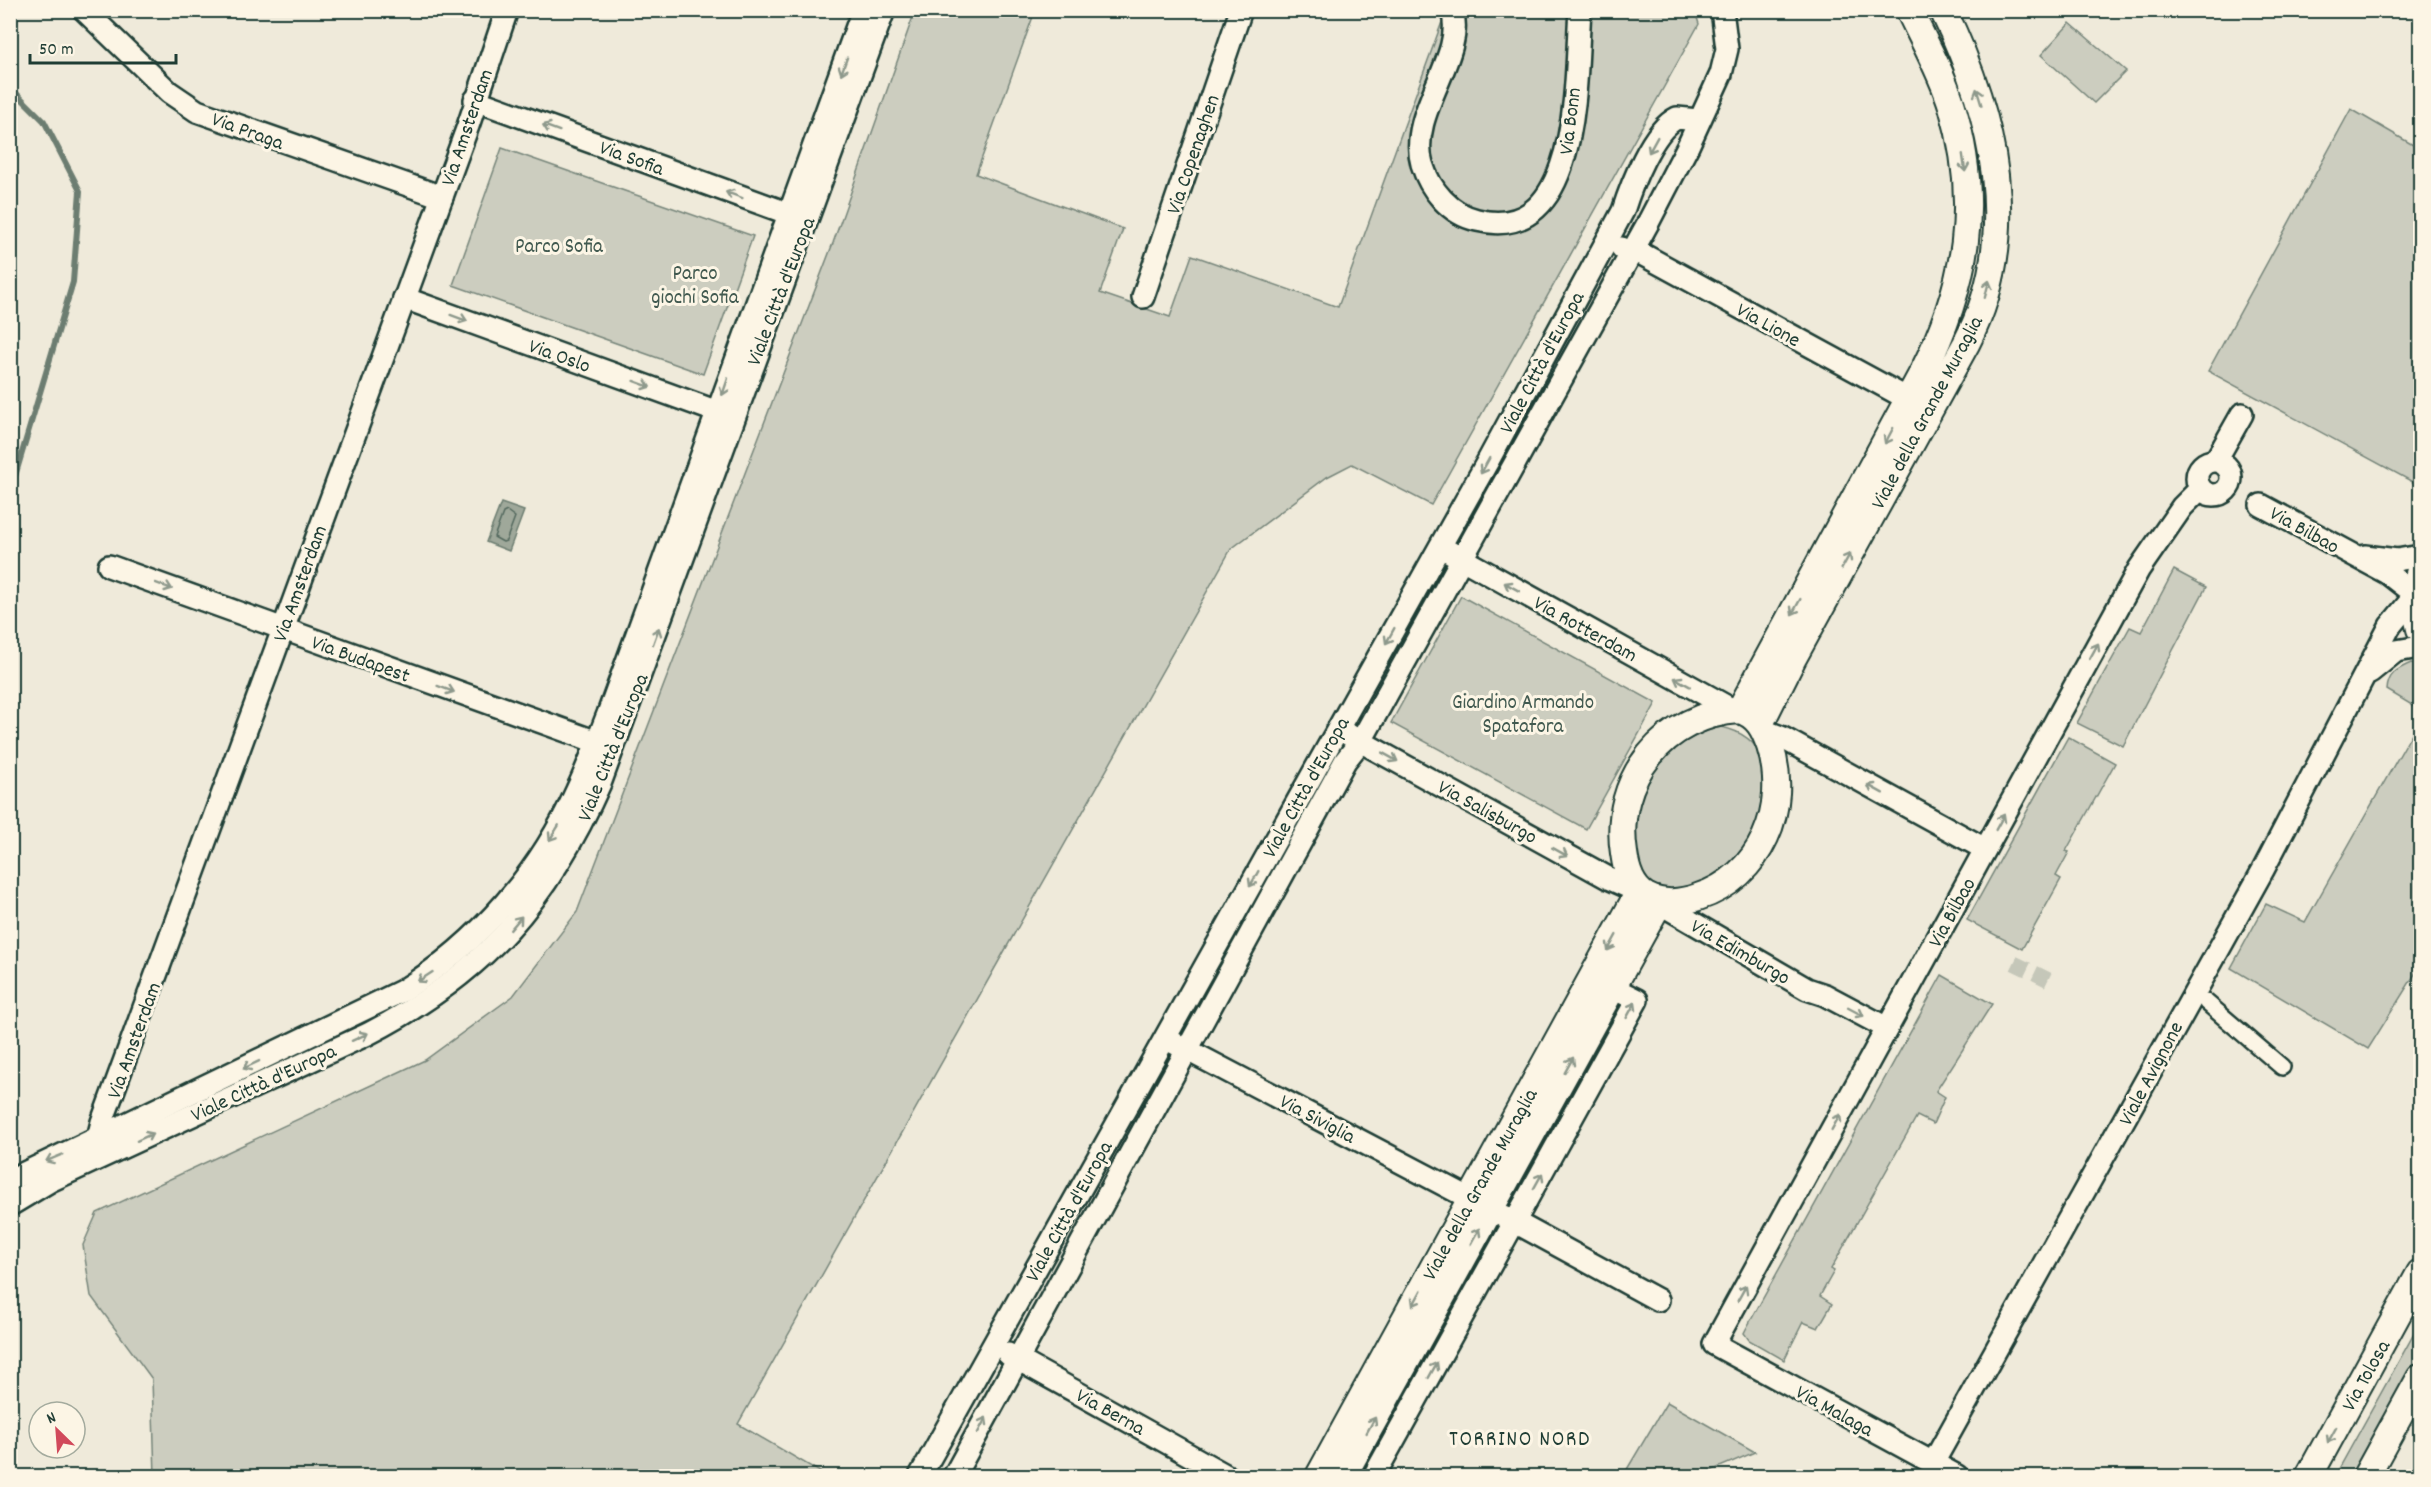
<svg xmlns="http://www.w3.org/2000/svg" width="2431" height="1487" font-family="Dekko,sans-serif">
<style>
.green{fill:#cccdbf;stroke:#76857a;stroke-width:1.5}
.water{fill:#9fa89a;stroke:#6c7d71;stroke-width:1.5}
.lines{fill:none;stroke-linecap:round;stroke-linejoin:round}
.shore{stroke:#52685d;stroke-width:1.5}
.stream{stroke:#6c7d71;stroke-width:6}
.pedestrian-tunnel{stroke:#c5c7b9;stroke-width:15;stroke-dasharray:15 8;stroke-linecap:butt}
.pedestrian-casing{stroke:#1f3d34;stroke-width:20}
.minor-casing{stroke:#1f3d34;stroke-width:26}
.tertiary-casing{stroke:#1f3d34;stroke-width:30}
.pedestrian{stroke:#fcf5e5;stroke-width:15}
.minor{stroke:#fcf5e5;stroke-width:21}
.tertiary{stroke:#fcf5e5;stroke-width:26}
.oneway{stroke:#8e998c}
.labels{text-anchor:middle;stroke-width:6;stroke-linejoin:round;paint-order:stroke}
.street-label{font-size:21px;fill:#1f3d34;stroke:#fcf5e5}
.park-label{font-size:21px;fill:#425a50;stroke:#fcf5e5}
.neighbourhood-label{font-size:22px;letter-spacing:1.5px;fill:#1f3d34;stroke:#fcf5e5}
</style>
<rect width="100%" height="100%" fill="#efeada"/>
<filter id="ink" filterUnits="userSpaceOnUse"><feTurbulence type="fractalNoise" baseFrequency=".0167" numOctaves="2"/><feDisplacementMap in="SourceGraphic" scale="12" xChannelSelector="R" yChannelSelector="G"/><feConvolveMatrix kernelMatrix="1 2 1 2 8 2 1 2 1" color-interpolation-filters="sRGB"/></filter>
<g filter="url(#ink)">
<g class="green">
<polygon points="915,11 1035,11 976,174 1123,229 1100,293 1170,317 1192,255 1338,307 1446,11 1695,11 1699,24 1431,505 1352,464 1327,477 1231,549 738,1424 827,1476 155,1476 152,1379 91,1296 83,1245 97,1213 425,1060 513,996 577,912 833,243"/>
<polygon points="2070,23 2126,71 2094,103 2041,55"/>
<polygon points="2351,109 2420,149 2420,486 2208,371"/>
<polygon points="502,148 753,236 703,374 453,285"/>
<polygon points="2174,570 2206,587 2123,746 2077,723 2130,627 2141,632"/>
<polygon points="1461,596 1656,703 1586,829 1391,723"/>
<path d="M 2411,663 L 2420,668 L 2420,710 L 2387,690 C 2388,674 2397,669 2411,663 Z"/>
<polygon points="2420,719 2420,966 2368,1049 2231,968 2266,904 2305,922"/>
<path d="M 1721,727 C 1810,745 1755,883 1682,890 C 1670,891 1661,891 1652,884 C 1639,875 1637,863 1635,848 C 1626,790 1666,740 1721,727 Z"/>
<polygon points="2068,737 2115,763 2066,851 2069,852 2056,876 2061,879 2022,949 1967,920"/>
<polygon points="1942,975 1992,1004 1936,1091 1945,1097 1933,1124 1917,1116 1831,1269 1834,1271 1820,1296 1832,1304 1818,1328 1803,1322 1784,1360 1749,1340 1744,1333 1746,1329"/>
<polygon points="2420,1323 2420,1360 2356,1476 2335,1476"/>
<polygon points="1667,1402 1755,1452 1699,1476 1623,1476"/>
</g>
<polygon class="water" points="501,503 524,511 509,551 486,542"/>
<g class="lines">
<polygon class="shore" points="507,511 515,517 506,541 503,542 494,537 503,513"/>
<polyline class="stream" points="10,87 44,121 80,191 73,282 10,493"/>
<polyline class="pedestrian-tunnel" points="2014,963 2053,982"/>
<defs>
<polyline id="pedestrian" points="2206,1002 2282,1067"/>
<g id="minor">
<polyline points="84,10 169,92 197,111 442,197"/>
<path d="M 1452,10 C 1467,56 1407,112 1422,164 C 1430,190 1450,214 1477,220 C 1583,246 1575,73 1580,10"/>
<polyline points="475,100 801,218"/>
<polyline points="1622,248 1630,255 1640,253 1908,399"/>
<polyline points="1143,297 1241,10"/>
<polyline points="404,298 729,416"/>
<polyline points="2216,460 2242,414"/>
<circle cx="2214" cy="478" r="17"/>
<polyline points="2261,505 2387,573 2414,594"/>
<polyline points="1448,551 1733,710"/>
<polyline points="2365,556 2397,560 2420,556"/>
<polyline points="109,566 608,746"/>
<polyline points="2370,672 2396,651 2420,647"/>
<polyline points="1763,730 1781,737 1985,849"/>
<polyline points="1349,735 1610,879 1639,892"/>
<polyline points="1659,903 1807,989 1825,995 1887,1028"/>
<polyline points="1174,1043 1471,1199"/>
<polyline points="102,1146 98,1138 102,1122 468,126 507,10"/>
<path d="M 10,1180 L 402,991 C 479,943 540,873 577,790 C 589,765 598,739 608,714 L 863,10"/>
<path d="M 10,1205 L 50,1181 L 368,1034 C 484,974 548,901 601,781 L 884,10"/>
<polyline points="1504,1216 1658,1300"/>
<polyline points="1008,1354 1227,1476"/>
<polyline points="1933,1463 2263,870 2390,626 2413,598"/>
<path d="M 920,1476 L 1489,459 L 1623,211 C 1631,186 1652,130 1677,118 L 1698,120"/>
<polyline points="954,1476 1345,761 1361,741 1648,223 1688,146 1721,74 1727,49 1722,10"/>
<polyline points="1374,1476 1637,1000 1611,987"/>
<polyline points="1957,1476 1714,1344 2139,569 2182,507 2200,489"/>
</g>
<g id="tertiary">
<polyline points="2420,570 2413,598 2420,629"/>
<path d="M 1740,710 L 1922,374 C 1967,285 1981,203 1952,106 C 1942,73 1924,42 1909,10"/>
<path d="M 1740,710 C 1758,716 1764,729 1770,746 C 1790,807 1761,877 1698,897 C 1680,903 1663,905 1646,896 C 1631,887 1626,869 1624,853 C 1612,779 1665,714 1740,710 Z"/>
<path d="M 1760,724 L 1793,658 L 1966,344 C 2023,234 1994,115 1943,10"/>
<polyline points="1319,1476 1639,892"/>
<polyline points="1343,1476 1659,903"/>
<polyline points="2309,1476 2420,1273"/>
<polyline points="2366,1476 2420,1378"/>
</g>
</defs>
<use href="#pedestrian" class="pedestrian-casing"/>
<use href="#minor" class="minor-casing"/>
<use href="#tertiary" class="tertiary-casing"/>
<use href="#pedestrian" class="pedestrian"/>
<use href="#minor" class="minor"/>
<use href="#tertiary" class="tertiary"/>
</g>
<defs><path id="oneway-shaft" d="M-6 0H5M1.5-3L5.5 0L1.5 3" fill="none" stroke-width="1.6" stroke-linecap="round" stroke-linejoin="round" transform="scale(1.5)"/></defs>
<g class="oneway">
<use href="#oneway-shaft" transform="translate(844 66) rotate(110)"/>
<use href="#oneway-shaft" transform="translate(1979 97) rotate(-107)"/>
<use href="#oneway-shaft" transform="translate(551 128) rotate(-160)"/>
<use href="#oneway-shaft" transform="translate(1653 145) rotate(119)"/>
<use href="#oneway-shaft" transform="translate(1964 163) rotate(82)"/>
<use href="#oneway-shaft" transform="translate(734 195) rotate(-160)"/>
<use href="#oneway-shaft" transform="translate(1987 289) rotate(-76)"/>
<use href="#oneway-shaft" transform="translate(459 318) rotate(20)"/>
<use href="#oneway-shaft" transform="translate(642 384) rotate(20)"/>
<use href="#oneway-shaft" transform="translate(725 387) rotate(109)"/>
<use href="#oneway-shaft" transform="translate(1889 436) rotate(118)"/>
<use href="#oneway-shaft" transform="translate(1485 466) rotate(119)"/>
<use href="#oneway-shaft" transform="translate(1846 561) rotate(-61)"/>
<use href="#oneway-shaft" transform="translate(164 586) rotate(20)"/>
<use href="#oneway-shaft" transform="translate(1512 587) rotate(-151)"/>
<use href="#oneway-shaft" transform="translate(1796 607) rotate(119)"/>
<use href="#oneway-shaft" transform="translate(656 636) rotate(-70)"/>
<use href="#oneway-shaft" transform="translate(1390 636) rotate(119)"/>
<use href="#oneway-shaft" transform="translate(2094 651) rotate(-61)"/>
<use href="#oneway-shaft" transform="translate(1682 682) rotate(-151)"/>
<use href="#oneway-shaft" transform="translate(446 689) rotate(20)"/>
<use href="#oneway-shaft" transform="translate(1390 757) rotate(29)"/>
<use href="#oneway-shaft" transform="translate(1875 789) rotate(-151)"/>
<use href="#oneway-shaft" transform="translate(2000 822) rotate(-61)"/>
<use href="#oneway-shaft" transform="translate(554 833) rotate(122)"/>
<use href="#oneway-shaft" transform="translate(1560 852) rotate(29)"/>
<use href="#oneway-shaft" transform="translate(1254 879) rotate(119)"/>
<use href="#oneway-shaft" transform="translate(516 923) rotate(-50)"/>
<use href="#oneway-shaft" transform="translate(1612 943) rotate(119)"/>
<use href="#oneway-shaft" transform="translate(425 977) rotate(147)"/>
<use href="#oneway-shaft" transform="translate(1631 1010) rotate(-61)"/>
<use href="#oneway-shaft" transform="translate(1856 1012) rotate(28)"/>
<use href="#oneway-shaft" transform="translate(360 1037) rotate(-25)"/>
<use href="#oneway-shaft" transform="translate(251 1065) rotate(154)"/>
<use href="#oneway-shaft" transform="translate(1569 1065) rotate(-61)"/>
<use href="#oneway-shaft" transform="translate(1836 1122) rotate(-61)"/>
<use href="#oneway-shaft" transform="translate(145 1137) rotate(-25)"/>
<use href="#oneway-shaft" transform="translate(54 1158) rotate(157)"/>
<use href="#oneway-shaft" transform="translate(1538 1181) rotate(-61)"/>
<use href="#oneway-shaft" transform="translate(1475 1236) rotate(-61)"/>
<use href="#oneway-shaft" transform="translate(1742 1293) rotate(-61)"/>
<use href="#oneway-shaft" transform="translate(1417 1298) rotate(119)"/>
<use href="#oneway-shaft" transform="translate(1433 1370) rotate(-61)"/>
<use href="#oneway-shaft" transform="translate(982 1425) rotate(-62)"/>
<use href="#oneway-shaft" transform="translate(1371 1425) rotate(-61)"/>
<use href="#oneway-shaft" transform="translate(2332 1435) rotate(119)"/>
</g>
</g>
<g class="labels">
<g class="street-label">
<text transform="translate(1569 121) rotate(-83)" y="7">Via Bonn</text>
<text transform="translate(466 127) rotate(-71)" y="7">Via Amsterdam</text>
<text transform="translate(248 130) rotate(20)" y="7">Via Praga</text>
<text transform="translate(1192 154) rotate(-71)" y="7">Via Copenaghen</text>
<text transform="translate(632 157) rotate(20)" y="7">Via Sofia</text>
<text transform="translate(780 291) rotate(-69)" y="7">Viale Città d'Europa</text>
<text transform="translate(1769 324) rotate(29)" y="7">Via Lione</text>
<text transform="translate(560 355) rotate(20)" y="7">Via Oslo</text>
<text transform="translate(1541 362) rotate(-62)" y="7">Viale Città d'Europa</text>
<text transform="translate(1926 412) rotate(-62)" y="7">Viale della Grande Muraglia</text>
<text transform="translate(2305 529) rotate(29)" y="7">Via Bilbao</text>
<text transform="translate(299 583) rotate(-70)" y="7">Via Amsterdam</text>
<text transform="translate(1586 628) rotate(29)" y="7">Via Rotterdam</text>
<text transform="translate(361 658) rotate(20)" y="7">Via Budapest</text>
<text transform="translate(612 747) rotate(-68)" y="7">Viale Città d'Europa</text>
<text transform="translate(1305 787) rotate(-61)" y="7">Viale Città d'Europa</text>
<text transform="translate(1488 811) rotate(29)" y="7">Via Salisburgo</text>
<text transform="translate(1951 912) rotate(-61)" y="7">Via Bilbao</text>
<text transform="translate(1741 951) rotate(30)" y="7">Via Edimburgo</text>
<text transform="translate(133 1040) rotate(-70)" y="7">Via Amsterdam</text>
<text transform="translate(2150 1073) rotate(-62)" y="7">Viale Avignone</text>
<text transform="translate(263 1082) rotate(-25)" y="7">Viale Città d'Europa</text>
<text transform="translate(1318 1118) rotate(28)" y="7">Via Siviglia</text>
<text transform="translate(1479 1184) rotate(-61)" y="7">Viale della Grande Muraglia</text>
<text transform="translate(1068 1211) rotate(-61)" y="7">Viale Città d'Europa</text>
<text transform="translate(2365 1375) rotate(-61)" y="7">Via Tolosa</text>
<text transform="translate(1835 1410) rotate(29)" y="7">Via Malaga</text>
<text transform="translate(1111 1411) rotate(29)" y="7">Via Berna</text>
</g>
<g class="park-label">
<text x="559" y="252">Parco Sofia</text>
<text x="695" y="279">Parco<tspan x="695" dy="24">giochi Sofia</tspan></text>
<text x="1523" y="708">Giardino Armando<tspan x="1523" dy="24">Spatafora</tspan></text>
</g>
<g class="neighbourhood-label">
<text x="1520" y="1445">TORRINO NORD</text>
</g>
</g>
<rect width="2431" height="1487" fill="none" stroke="#fcf5e5" stroke-width="36"/>
<rect x="18" y="18" width="2395" height="1451" fill="none" stroke="#1f3d34" stroke-width="2" filter="url(#ink)"/>
<g transform="translate(57 1430) rotate(335)"><circle r="28" fill="#fcf5e5" stroke="#a4ab9e" stroke-width="1.5"/>
<path d="M0-4.5L10 22L0 15L-10 22Z" fill="#d1495b"/>
<text y="-9" font-size="16" font-weight="bold" text-anchor="middle" fill="#1f3d34">N</text>
</g>
<path d="M30 54v9h146v-9" fill="none" stroke="#1f3d34" stroke-width="3"/>
<text x="39" y="54" font-size="18" fill="#1f3d34" stroke="#fcf5e5" stroke-width="4.5" paint-order="stroke">50 m</text>
</svg>
